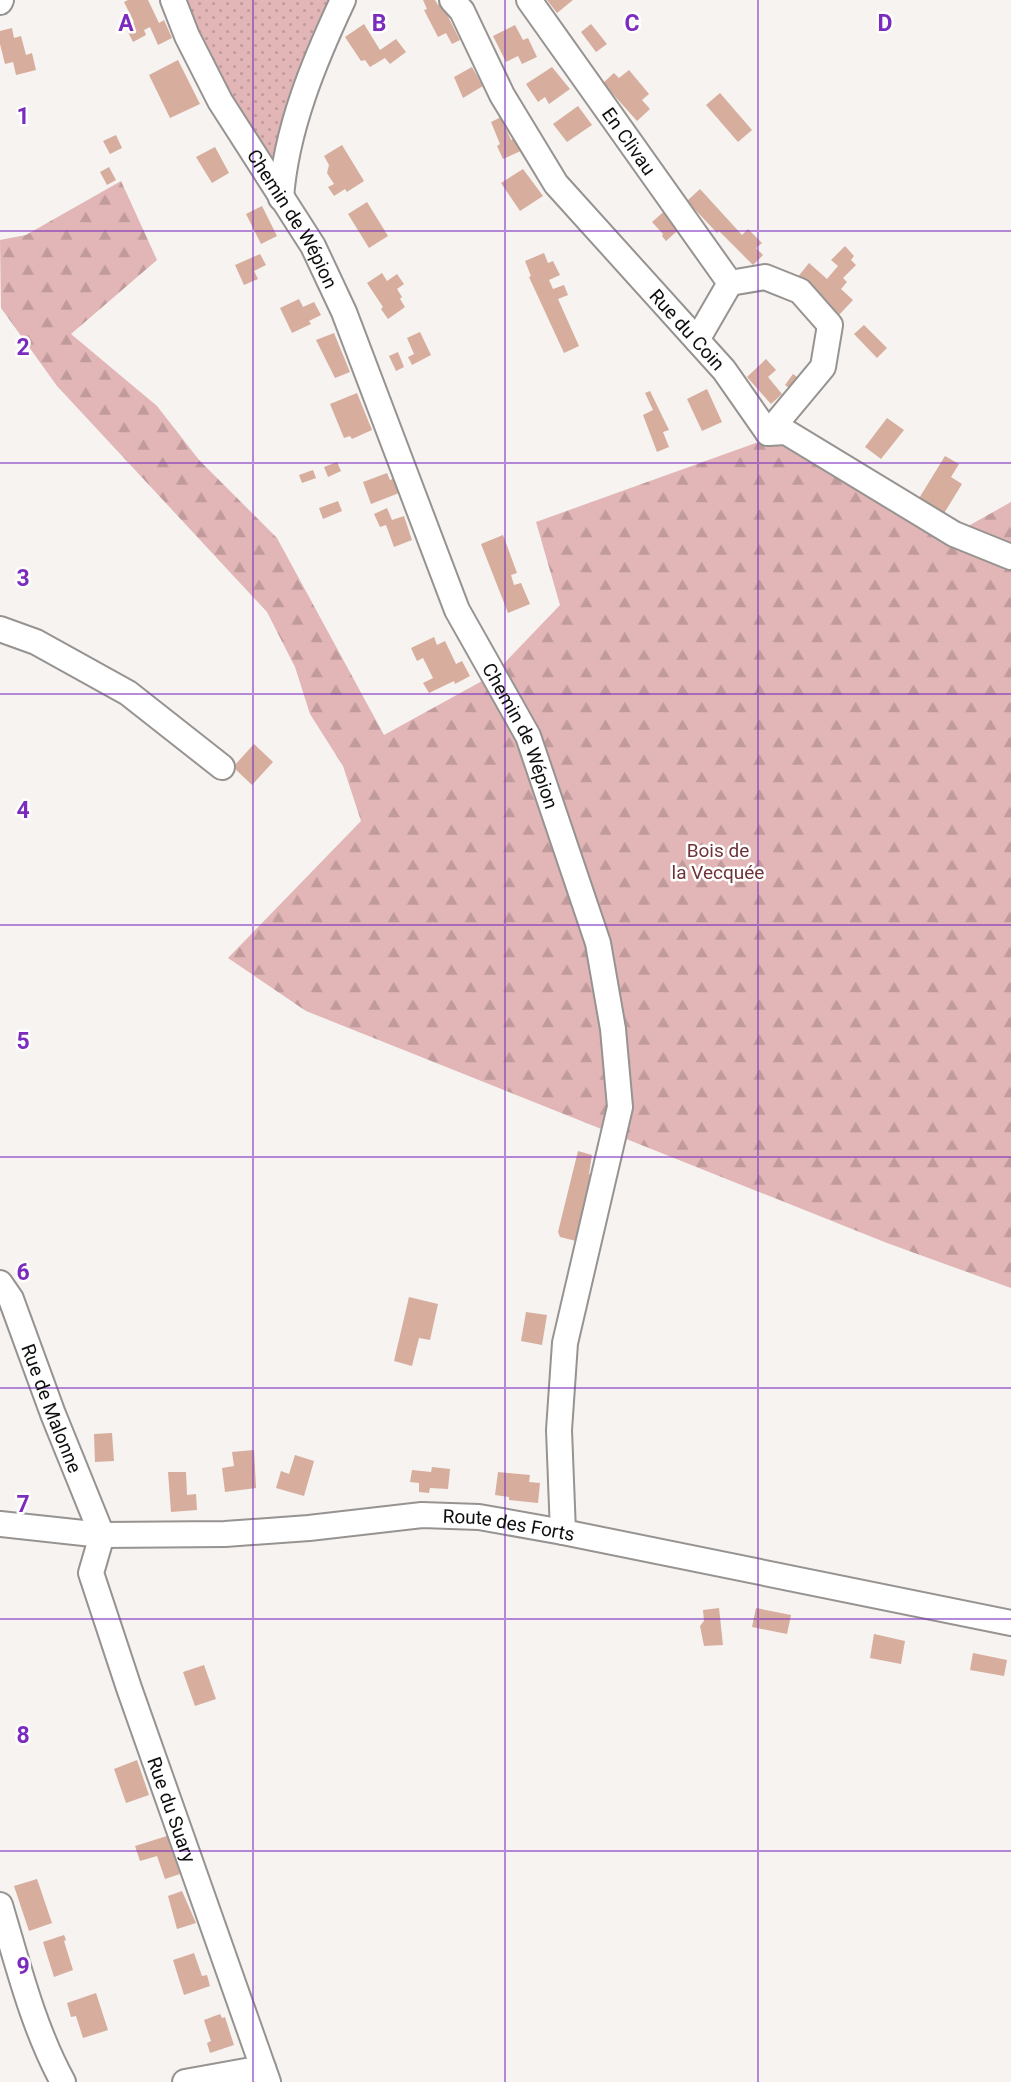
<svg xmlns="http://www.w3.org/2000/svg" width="1011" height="2082" font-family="Roboto,sans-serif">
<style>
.grass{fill:url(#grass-dots)}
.forest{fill:url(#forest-firs)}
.building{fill:#d7ad9e}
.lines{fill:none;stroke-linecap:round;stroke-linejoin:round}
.minor-casing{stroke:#969391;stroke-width:28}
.minor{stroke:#fff;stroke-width:24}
.grid{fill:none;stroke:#7b2cbf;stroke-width:2;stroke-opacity:0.55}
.labels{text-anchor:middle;stroke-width:5;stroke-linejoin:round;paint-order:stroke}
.street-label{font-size:19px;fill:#0f0f0e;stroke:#fff}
.park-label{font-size:19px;fill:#6e3338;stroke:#fff}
.grid-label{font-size:23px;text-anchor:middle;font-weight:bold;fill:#7b2cbf;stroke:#fff;stroke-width:5;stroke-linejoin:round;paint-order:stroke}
</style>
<defs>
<pattern id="grass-dots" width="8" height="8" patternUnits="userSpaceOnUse" patternTransform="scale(1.75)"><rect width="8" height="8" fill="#e2b6b7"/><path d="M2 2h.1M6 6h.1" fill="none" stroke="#c19b9c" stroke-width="1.8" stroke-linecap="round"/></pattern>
<pattern id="forest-firs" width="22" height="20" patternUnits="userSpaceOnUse" patternTransform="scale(1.75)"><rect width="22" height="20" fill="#e2b6b7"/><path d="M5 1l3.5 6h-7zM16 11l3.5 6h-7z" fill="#c19b9c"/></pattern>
</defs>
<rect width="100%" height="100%" fill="#f6f3f1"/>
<polygon class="grass" points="173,0 344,0 281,198"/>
<polygon class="forest" points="121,181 157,260 71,334 157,406 199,460 277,538 384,735 493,675 560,605 536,522 786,432 954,534 1011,502 1011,1288 887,1243 306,1011 228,958 361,821 343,766 310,714 295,667 267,612 57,386 1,308 0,240 26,235"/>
<g class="building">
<polygon points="128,0 148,0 159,23 164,20 172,38 158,45 150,27 144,30 146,35 133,42 125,26 134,22 124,2"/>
<polygon points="423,0 435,0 438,5 441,3 460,40 452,44 446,33 438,37 424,10 427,9"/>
<polygon points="547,0 573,0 557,13"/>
<polygon points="364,24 380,50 396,39 406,52 390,64 385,58 370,67 365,60 361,61 345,37"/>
<polygon points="591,24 607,44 596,52 581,32"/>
<polygon points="515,25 523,40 528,38 537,57 522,64 518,56 506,62 493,36"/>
<polygon points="12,28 14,38 21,36 26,55 32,53 36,70 16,75 13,62 5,64 0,44 0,31"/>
<polygon points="178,60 200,104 170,118 149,75"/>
<polygon points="472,67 483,86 463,98 454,77"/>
<polygon points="552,67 570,89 549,104 545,97 538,102 526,84"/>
<polygon points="629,70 649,94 642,100 650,109 637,121 603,83 614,73 619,78"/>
<polygon points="720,93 752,130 738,142 706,105"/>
<polygon points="578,106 592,125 567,142 553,124"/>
<polygon points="501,117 511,140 518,137 523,150 503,159 497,146 500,144 491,122"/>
<polygon points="116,135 122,148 110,154 103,141"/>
<polygon points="342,145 364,181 347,192 345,189 334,196 328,187 334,184 327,173 329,165 324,156"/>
<polygon points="215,147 229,173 212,183 196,157"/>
<polygon points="109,167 116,180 107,185 100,172"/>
<polygon points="523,169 543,196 520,211 501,183"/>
<polygon points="700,189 742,235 748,229 762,243 756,248 763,255 753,265 719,231 717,233 687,201"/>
<polygon points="367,202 388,236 369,248 348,214"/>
<polygon points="262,206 277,236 261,244 246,214"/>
<polygon points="669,207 685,224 666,241 662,236 663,234 652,222"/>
<polygon points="845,246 854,256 851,260 856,265 843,278 847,282 841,289 853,300 839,315 797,278 809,263 827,279 838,266 831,260"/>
<polygon points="544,253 548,263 553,261 560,275 549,280 553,289 564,285 568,295 558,299 579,346 564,353 529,277 531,276 525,261"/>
<polygon points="260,254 266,265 254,271 258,279 244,285 235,265"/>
<polygon points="382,273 387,281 397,274 404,284 397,289 402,297 400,299 405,307 388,319 381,309 383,307 367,283"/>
<polygon points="299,299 303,307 314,302 321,315 309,321 311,324 292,333 280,308"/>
<polygon points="864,325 887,348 877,358 854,334"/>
<polygon points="420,332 431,355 412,365 408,357 414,354 407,338"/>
<polygon points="334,333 350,372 335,378 316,340"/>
<polygon points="398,352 404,367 396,371 389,356"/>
<polygon points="766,359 776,370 768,377 782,394 771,404 747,377"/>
<polygon points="793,374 800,379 792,390 785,385"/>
<polygon points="707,389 722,422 702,431 687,399"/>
<polygon points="650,391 669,430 663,432 669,447 657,452 643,415 653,410 645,393"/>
<polygon points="357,393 372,430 352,439 350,436 344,438 330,404"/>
<polygon points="887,418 904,430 881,459 865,447"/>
<polygon points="945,456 959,464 951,477 962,484 943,515 918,500"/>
<polygon points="337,462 341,471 328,477 324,467"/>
<polygon points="313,470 316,478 302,483 299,475"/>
<polygon points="387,473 390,480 398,477 404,491 371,504 363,482"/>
<polygon points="338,501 342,511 323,519 319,508"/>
<polygon points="387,508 392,520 404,516 412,540 394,547 386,525 380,527 374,514"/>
<polygon points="503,535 517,573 511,575 514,585 521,583 530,604 508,613 481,544"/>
<polygon points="434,637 437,645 445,641 456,664 462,661 470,676 455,684 454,681 429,693 423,683 433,678 423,658 417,661 411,648"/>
<polygon points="254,744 273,762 252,785 233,767"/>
<polygon points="578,1151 592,1155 589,1174 597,1176 580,1242 560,1237 558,1232"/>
<polygon points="409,1297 438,1304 430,1340 419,1338 412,1366 394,1361"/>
<polygon points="526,1312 547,1315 542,1345 521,1341"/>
<polygon points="112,1433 114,1461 95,1462 94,1434"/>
<polygon points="254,1450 256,1488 225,1492 222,1468 234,1466 232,1452"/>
<polygon points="295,1455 314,1461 304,1496 276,1488 281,1471 289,1474"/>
<polygon points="432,1467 450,1469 448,1489 430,1488 429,1493 419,1492 419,1483 410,1482 412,1470 431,1472"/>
<polygon points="168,1472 186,1472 187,1495 196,1494 197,1510 171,1512"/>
<polygon points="498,1472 530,1475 529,1482 540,1483 538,1503 509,1500 509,1497 495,1495"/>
<polygon points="719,1608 723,1645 704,1646 700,1626 704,1621 703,1610"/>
<polygon points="756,1608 791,1615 787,1634 752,1627"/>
<polygon points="874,1634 905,1641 901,1664 870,1658"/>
<polygon points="973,1653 1007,1660 1004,1676 970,1670"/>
<polygon points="204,1665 216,1699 195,1706 183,1672"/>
<polygon points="137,1760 149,1795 126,1803 114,1769"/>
<polygon points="167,1836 180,1874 165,1879 157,1856 140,1861 135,1846"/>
<polygon points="37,1879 52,1923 29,1931 14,1886"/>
<polygon points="182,1891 196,1923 177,1929 168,1896"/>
<polygon points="64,1935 66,1940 64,1941 73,1970 54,1977 43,1942"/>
<polygon points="194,1953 202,1976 207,1975 210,1986 184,1995 173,1960"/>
<polygon points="96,1993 108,2030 83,2038 76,2016 71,2017 67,2003"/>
<polygon points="220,2014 222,2018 225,2017 234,2045 210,2053 207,2043 211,2041 204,2020"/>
</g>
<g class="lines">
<defs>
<g id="minor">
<path id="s1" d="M 173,0 L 187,36 L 220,101 L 313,246 L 344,312 L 457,610 L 528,736 L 598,943 L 613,1029 L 620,1107 L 565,1343 L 559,1430 L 563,1532"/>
<path id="s2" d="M 452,0 L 462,11 L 502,95 L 556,184 L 724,370 L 768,433 L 786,432 L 954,534 L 1011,557"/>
<path id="s3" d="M 529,0 L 730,283 L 697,340"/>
<polyline points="0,2 1,0"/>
<path d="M 281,198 C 286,129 314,62 343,0"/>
<polyline points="730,283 765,277 800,291 830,325 823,367 768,433"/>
<polyline points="0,629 36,642 128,693 222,767"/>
<path id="s4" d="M 0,1283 L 11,1299 L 53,1414 L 102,1535 L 91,1573 L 129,1688 L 268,2082"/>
<path id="s5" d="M 0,1524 L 102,1535 L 225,1534 L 309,1528 L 422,1515 L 479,1517 L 563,1532 L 1011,1623"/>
<path d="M 0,1905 C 18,1965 33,2027 63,2082"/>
<polyline points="185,2082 263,2068"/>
</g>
</defs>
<use href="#minor" class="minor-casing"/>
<use href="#minor" class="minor"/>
</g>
<path class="grid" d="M 253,0 L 253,2082M 505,0 L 505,2082M 758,0 L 758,2082M 0,231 L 1011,231M 0,463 L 1011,463M 0,694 L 1011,694M 0,925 L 1011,925M 0,1157 L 1011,1157M 0,1388 L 1011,1388M 0,1619 L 1011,1619M 0,1851 L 1011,1851"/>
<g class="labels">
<g class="street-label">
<text dy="7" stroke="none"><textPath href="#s3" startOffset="173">En Clivau</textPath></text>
<text dy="7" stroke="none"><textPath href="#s1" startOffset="250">Chemin de Wépion</textPath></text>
<text dy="7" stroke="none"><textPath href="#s2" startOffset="408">Rue du Coin</textPath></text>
<text dy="7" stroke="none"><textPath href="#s1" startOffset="817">Chemin de Wépion</textPath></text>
<text dy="7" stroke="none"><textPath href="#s4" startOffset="136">Rue de Malonne</textPath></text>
<text dy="7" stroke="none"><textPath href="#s5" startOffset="511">Route des Forts</textPath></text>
<text dy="7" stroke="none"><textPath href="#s4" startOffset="562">Rue du Suary</textPath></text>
</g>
<g class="park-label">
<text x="718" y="857">Bois de<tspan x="718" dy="22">la Vecquée</tspan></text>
</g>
</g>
<g class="grid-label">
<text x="126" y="31">A</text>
<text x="379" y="31">B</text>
<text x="632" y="31">C</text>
<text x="885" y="31">D</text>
<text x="23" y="124">1</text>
<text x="23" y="355">2</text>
<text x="23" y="586">3</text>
<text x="23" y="818">4</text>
<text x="23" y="1049">5</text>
<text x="23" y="1280">6</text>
<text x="23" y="1512">7</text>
<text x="23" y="1743">8</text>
<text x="23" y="1974">9</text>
</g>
</svg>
